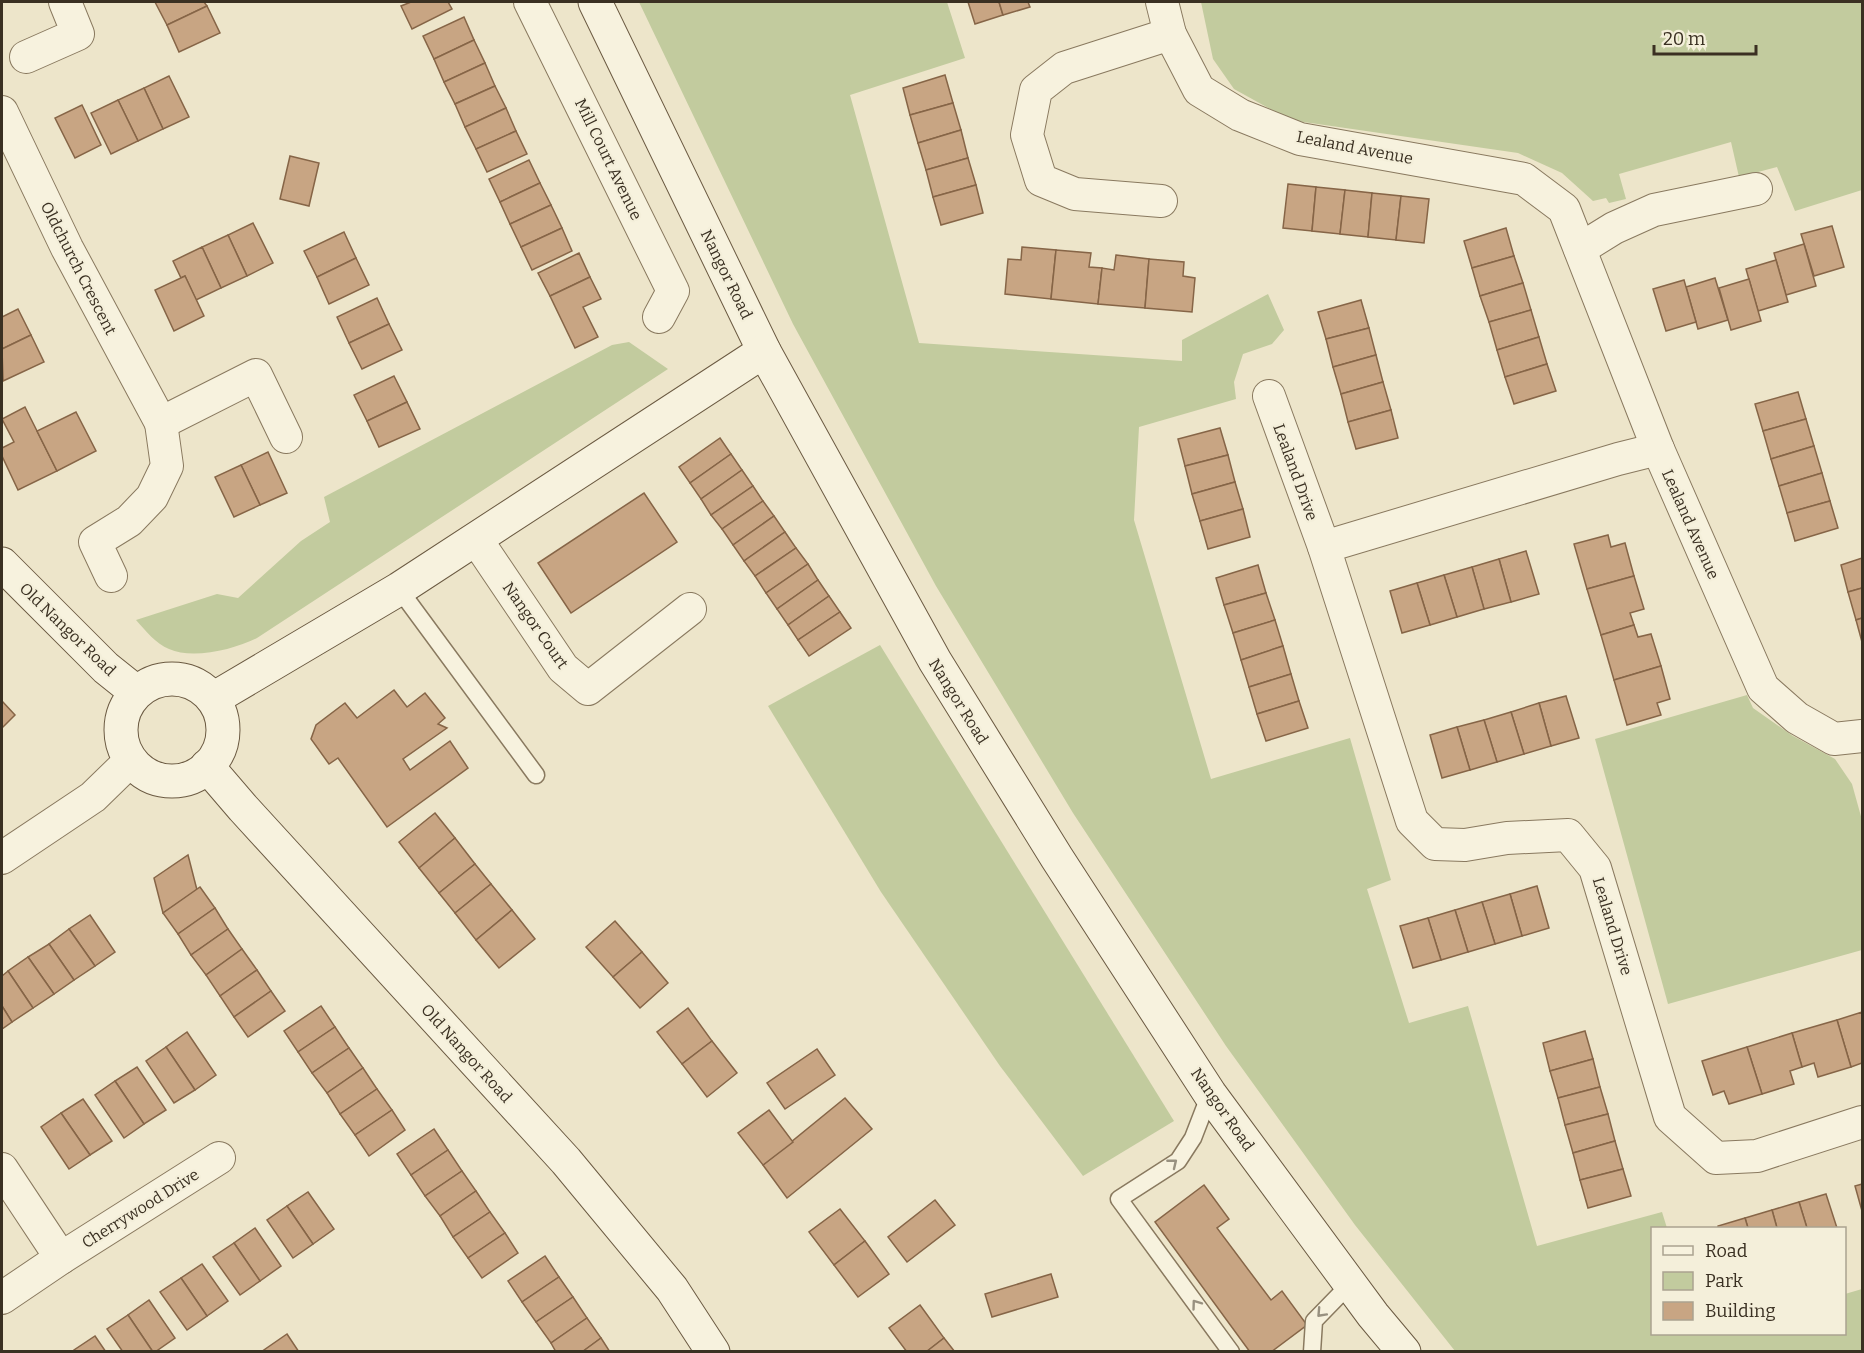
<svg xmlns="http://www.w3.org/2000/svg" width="1864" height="1353" font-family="Bitter,serif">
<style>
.green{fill:#c2cb9e}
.building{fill:#c8a583;stroke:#866547;stroke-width:1.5}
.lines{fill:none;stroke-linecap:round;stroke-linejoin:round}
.lane-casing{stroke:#89795f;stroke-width:19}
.street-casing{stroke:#89795f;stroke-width:34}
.secondary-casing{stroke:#6b5a42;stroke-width:35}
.lane{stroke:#f7f2de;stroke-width:16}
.street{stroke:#f7f2de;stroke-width:32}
.secondary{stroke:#f7f2de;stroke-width:33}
.oneway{stroke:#989180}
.labels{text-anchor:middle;stroke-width:4.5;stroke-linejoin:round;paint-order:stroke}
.street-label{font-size:16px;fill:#3a3022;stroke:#f4efda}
</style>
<rect width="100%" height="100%" fill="#ede5ca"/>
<g class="green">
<polygon points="639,2 947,2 965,58 850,95 919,343 1182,361 1182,340 1268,294 1284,330 1272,344 1243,354 1234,382 1236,399 1139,427 1134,520 1211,779 1350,738 1391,880 1367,889 1409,1023 1468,1006 1537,1246 1662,1212 1667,1228 1652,1228 1652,1334 1844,1334 1845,1294 1862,1289 1862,1351 1455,1351 1355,1225 1226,1046 1073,813 936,586 793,324"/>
<polygon points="1201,2 1862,2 1862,190 1795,211 1777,167 1739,177 1731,142 1619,174 1626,199 1609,203 1606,198 1593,201 1562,173 1518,153 1290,120 1234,89 1213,59"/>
<path d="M 629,342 L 668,369 L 257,638 C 235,649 193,660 169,649 C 156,644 145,630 136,620 L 217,594 L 238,598 L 301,541 L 330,522 L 324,497 L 612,345 Z"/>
<polygon points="880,645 1174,1121 1083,1176 1000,1066 881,892 768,706"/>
<polygon points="1747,695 1753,708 1793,736 1835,759 1852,784 1862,820 1862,950 1668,1004 1595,739"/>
</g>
<g class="building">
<polygon points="155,2 204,2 207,6 167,25"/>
<polygon points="411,2 448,2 452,9 412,29 401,6"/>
<polygon points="968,2 999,2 1003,15 975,24"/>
<polygon points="999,2 1028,2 1030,7 1003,15"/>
<polygon points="207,6 220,33 179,52 167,25"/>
<polygon points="464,17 474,40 434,59 423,36"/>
<polygon points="474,40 485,63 444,82 434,59"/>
<polygon points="485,63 495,86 455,104 444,82"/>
<polygon points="945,75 953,103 910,115 903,88"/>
<polygon points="169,76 189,117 163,129 144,88"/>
<polygon points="495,86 506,108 465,127 455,104"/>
<polygon points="144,88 163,129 138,141 118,100"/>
<polygon points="118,100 138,141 111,154 91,113"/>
<polygon points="953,103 961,130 918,143 910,115"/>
<polygon points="82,105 101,145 75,158 55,118"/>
<polygon points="506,108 516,131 476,149 465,127"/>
<polygon points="961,130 968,158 926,170 918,143"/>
<polygon points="516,131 527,154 487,172 476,149"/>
<polygon points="290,156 319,163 309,206 280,199"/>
<polygon points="968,158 976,185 933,197 926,170"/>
<polygon points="529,160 540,183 500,202 489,179"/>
<polygon points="540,183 551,205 510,224 500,202"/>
<polygon points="1288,184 1316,187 1312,231 1283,228"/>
<polygon points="976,185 983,213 941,225 933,197"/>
<polygon points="1316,187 1345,190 1340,234 1312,231"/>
<polygon points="1345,190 1372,193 1368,237 1340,234"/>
<polygon points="1372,193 1401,196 1396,240 1368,237"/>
<polygon points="1401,196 1429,199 1424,243 1396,240"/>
<polygon points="551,205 562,228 521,247 510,224"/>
<polygon points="253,223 273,263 247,276 228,235"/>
<polygon points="1832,226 1844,267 1814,276 1801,234"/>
<polygon points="562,228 572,251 532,270 521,247"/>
<polygon points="1506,228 1514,256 1472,268 1464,241"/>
<polygon points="344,232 356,258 317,277 304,251"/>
<polygon points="228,235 247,276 221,288 202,247"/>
<polygon points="1804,244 1816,286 1786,295 1774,253"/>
<polygon points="202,247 221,288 196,300 185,276 181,278 173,261"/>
<polygon points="1022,247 1056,250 1051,299 1005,294 1008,259 1021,260"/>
<polygon points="1056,250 1091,253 1089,267 1102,268 1098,304 1051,299"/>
<polygon points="579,253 590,277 550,296 538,273"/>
<polygon points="1116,255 1149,259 1145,308 1098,304 1102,268 1114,270"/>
<polygon points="1514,256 1523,283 1480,296 1472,268"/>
<polygon points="356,258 369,285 329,304 317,277"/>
<polygon points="1149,259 1184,262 1183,276 1195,278 1192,312 1145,308"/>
<polygon points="1776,260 1788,302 1758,311 1746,269"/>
<polygon points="185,276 204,316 174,331 155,290"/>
<polygon points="590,277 601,299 583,307 598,337 575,348 550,296"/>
<polygon points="1715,278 1728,320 1698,329 1686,287"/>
<polygon points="1749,279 1761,321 1731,330 1719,288"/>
<polygon points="1684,280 1696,322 1666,331 1653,289"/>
<polygon points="1523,283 1531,310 1489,322 1480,296"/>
<polygon points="377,298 389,324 349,343 337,317"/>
<polygon points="1361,300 1369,328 1326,339 1318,312"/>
<polygon points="18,309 31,335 2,349 2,317"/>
<polygon points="1531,310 1539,337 1497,350 1489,322"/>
<polygon points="389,324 402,350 362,369 349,343"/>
<polygon points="1369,328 1376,355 1333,367 1326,339"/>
<polygon points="31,335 44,362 3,381 2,349"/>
<polygon points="1539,337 1547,364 1505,377 1497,350"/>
<polygon points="1376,355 1383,382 1341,394 1333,367"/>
<polygon points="1547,364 1556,391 1514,404 1505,377"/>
<polygon points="394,376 407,402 367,421 354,395"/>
<polygon points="1383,382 1391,410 1348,422 1341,394"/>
<polygon points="1798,392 1806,419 1763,431 1755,404"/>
<polygon points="407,402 420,429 379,447 367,421"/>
<polygon points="25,407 57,471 18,490 2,456 2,448 14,442 2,419"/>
<polygon points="1391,410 1398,438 1356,449 1348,422"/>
<polygon points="76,412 96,451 57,471 37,431"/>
<polygon points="1806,419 1814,446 1771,459 1763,431"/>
<polygon points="1220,428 1228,455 1185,466 1178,439"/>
<polygon points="720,438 731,454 690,483 679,467"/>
<polygon points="1814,446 1822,473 1779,486 1771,459"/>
<polygon points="268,452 287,493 260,505 241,465"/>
<polygon points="731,454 742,470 701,499 690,483"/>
<polygon points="1228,455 1235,482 1192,494 1185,466"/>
<polygon points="241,465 260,505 234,517 215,477"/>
<polygon points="742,470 753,486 711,515 701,499"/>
<polygon points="1822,473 1830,501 1787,513 1779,486"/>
<polygon points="1235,482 1243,509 1200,521 1192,494"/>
<polygon points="753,486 763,501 722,529 711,515"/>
<polygon points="644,493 677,542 571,613 538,563"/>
<polygon points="763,501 774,516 733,545 722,529"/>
<polygon points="1830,501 1838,528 1795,541 1787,513"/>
<polygon points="1243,509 1250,537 1208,549 1200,521"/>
<polygon points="774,516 785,532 744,561 733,545"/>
<polygon points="785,532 796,548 755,576 744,561"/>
<polygon points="1608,535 1611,547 1625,543 1634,576 1587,589 1574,544"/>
<polygon points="796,548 808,564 766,593 755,576"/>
<polygon points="1526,551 1539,594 1511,602 1499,559"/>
<polygon points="1862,558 1862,588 1848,592 1841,565"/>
<polygon points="1499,559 1511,602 1484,609 1472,567"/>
<polygon points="808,564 818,580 777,609 766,593"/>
<polygon points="1258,565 1266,593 1224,605 1216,578"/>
<polygon points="1472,567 1484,609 1457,617 1444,575"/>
<polygon points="1444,575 1457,617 1430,625 1417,583"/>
<polygon points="1634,576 1644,609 1630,613 1634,625 1601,635 1587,589"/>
<polygon points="818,580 829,596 788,625 777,609"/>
<polygon points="1417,583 1430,625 1402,633 1390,591"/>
<polygon points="1862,588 1862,618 1856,620 1848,592"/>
<polygon points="1266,593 1275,620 1233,633 1224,605"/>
<polygon points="829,596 840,612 798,640 788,625"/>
<polygon points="840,612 851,628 809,656 798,640"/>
<polygon points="1862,618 1862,642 1856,620"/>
<polygon points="1275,620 1283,646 1241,660 1233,633"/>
<polygon points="1634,625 1638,637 1651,634 1661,666 1614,680 1601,635"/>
<polygon points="1283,646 1291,674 1249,687 1241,660"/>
<polygon points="1661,666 1670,699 1657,703 1661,715 1627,725 1614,680"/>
<polygon points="1291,674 1299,701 1257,714 1249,687"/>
<polygon points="394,690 407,707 425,693 445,718 438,724 447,728 403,759 410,770 450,741 468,768 387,827 338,758 329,764 311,739 316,725 345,703 357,718"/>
<polygon points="1566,696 1579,738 1551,746 1539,703"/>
<polygon points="2,701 15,715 2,728"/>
<polygon points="1299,701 1308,728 1266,741 1257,714"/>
<polygon points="1539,703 1551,746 1524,754 1511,712"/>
<polygon points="1511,712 1524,754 1497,762 1484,720"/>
<polygon points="1484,720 1497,762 1470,770 1457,727"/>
<polygon points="1457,727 1470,770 1442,778 1430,735"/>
<polygon points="435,813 455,838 419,868 399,842"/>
<polygon points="455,838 475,864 439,893 419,868"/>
<polygon points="188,855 197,890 163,913 154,878"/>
<polygon points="475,864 491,884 455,913 439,893"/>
<polygon points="491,884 512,910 476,940 455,913"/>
<polygon points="1537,886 1549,928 1522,936 1510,894"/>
<polygon points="200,887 215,908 178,934 163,913"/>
<polygon points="1510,894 1522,936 1495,944 1482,902"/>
<polygon points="1482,902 1495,944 1468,952 1455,910"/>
<polygon points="215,908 228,929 191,955 178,934"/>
<polygon points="512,910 535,939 499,968 476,940"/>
<polygon points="1455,910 1468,952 1441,960 1428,918"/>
<polygon points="90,915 115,952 95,966 69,929"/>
<polygon points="1428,918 1441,960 1413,968 1400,926"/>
<polygon points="615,921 642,952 613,977 586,947"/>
<polygon points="69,929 95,966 74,980 49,944"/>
<polygon points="228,929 242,949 206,975 191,955"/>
<polygon points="49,944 74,980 54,994 28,957"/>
<polygon points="242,949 257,970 220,996 206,975"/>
<polygon points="642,952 668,983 640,1008 613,977"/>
<polygon points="28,957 54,994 33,1008 8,971"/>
<polygon points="257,970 271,991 234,1017 220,996"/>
<polygon points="8,971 33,1008 12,1022 2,1006 2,976"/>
<polygon points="271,991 285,1011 248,1037 234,1017"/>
<polygon points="2,1006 12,1022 2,1029"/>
<polygon points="321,1006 335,1027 298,1052 284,1031"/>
<polygon points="688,1008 712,1041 682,1064 657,1032"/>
<polygon points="1862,1012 1862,1063 1851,1067 1837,1020"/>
<polygon points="1837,1020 1851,1067 1818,1077 1814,1063 1802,1067 1792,1033"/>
<polygon points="335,1027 349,1048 312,1073 298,1052"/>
<polygon points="1585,1031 1593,1059 1550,1071 1543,1043"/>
<polygon points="187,1032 216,1075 195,1090 166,1047"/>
<polygon points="1792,1033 1802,1067 1790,1071 1794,1084 1762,1094 1747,1047"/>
<polygon points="712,1041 737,1073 707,1097 682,1064"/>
<polygon points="166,1047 195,1090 174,1103 146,1061"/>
<polygon points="1747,1047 1762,1094 1729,1104 1724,1091 1713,1095 1702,1061"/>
<polygon points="349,1048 363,1068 327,1093 312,1073"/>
<polygon points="817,1049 835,1075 785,1109 767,1083"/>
<polygon points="1593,1059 1600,1087 1558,1098 1550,1071"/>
<polygon points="137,1067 166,1110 144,1124 115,1081"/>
<polygon points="363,1068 377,1089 340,1114 327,1093"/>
<polygon points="115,1081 144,1124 124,1138 95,1095"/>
<polygon points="1600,1087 1608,1114 1565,1125 1558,1098"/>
<polygon points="377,1089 392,1110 355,1135 340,1114"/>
<polygon points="845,1098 872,1129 787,1198 763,1165"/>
<polygon points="83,1099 112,1141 90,1155 61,1113"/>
<polygon points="392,1110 405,1130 369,1156 355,1135"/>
<polygon points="769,1110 793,1142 763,1165 738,1133"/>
<polygon points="61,1113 90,1155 69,1169 41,1127"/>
<polygon points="1608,1114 1615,1141 1573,1153 1565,1125"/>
<polygon points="434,1129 448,1150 411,1175 397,1154"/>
<polygon points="1615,1141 1623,1169 1580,1180 1573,1153"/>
<polygon points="448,1150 462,1171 425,1196 411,1175"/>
<polygon points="1623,1169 1631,1196 1588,1208 1580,1180"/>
<polygon points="462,1171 476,1191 440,1216 425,1196"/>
<polygon points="1862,1184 1862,1211 1855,1186"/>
<polygon points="1204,1185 1229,1219 1217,1228 1271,1300 1282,1291 1307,1325 1271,1352 1250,1352 1155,1222"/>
<polygon points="476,1191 490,1212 453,1237 440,1216"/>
<polygon points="308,1192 334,1229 313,1244 287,1206"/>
<polygon points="1826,1194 1837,1228 1807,1228 1799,1202"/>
<polygon points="935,1200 955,1225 907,1262 888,1237"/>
<polygon points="1799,1202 1807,1228 1777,1228 1772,1210"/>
<polygon points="287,1206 313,1244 293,1258 267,1220"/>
<polygon points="840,1209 865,1241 834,1265 809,1232"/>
<polygon points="1772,1210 1777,1228 1748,1228 1745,1218"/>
<polygon points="490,1212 505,1233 468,1258 453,1237"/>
<polygon points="1745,1218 1748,1228 1718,1228 1718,1226"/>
<polygon points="255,1228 281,1266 260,1281 234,1243"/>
<polygon points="505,1233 518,1253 482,1278 468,1258"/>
<polygon points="865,1241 889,1274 858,1297 834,1265"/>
<polygon points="234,1243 260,1281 240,1295 213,1257"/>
<polygon points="545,1256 559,1277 522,1302 508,1281"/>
<polygon points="202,1264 228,1301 207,1316 181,1278"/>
<polygon points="1051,1274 1058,1297 992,1317 985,1294"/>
<polygon points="559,1277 573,1297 536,1322 522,1302"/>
<polygon points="181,1278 207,1316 187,1330 160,1292"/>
<polygon points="573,1297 587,1318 551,1343 536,1322"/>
<polygon points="149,1300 175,1338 155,1352 153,1352 128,1315"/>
<polygon points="920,1305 944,1338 926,1352 907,1352 889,1328"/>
<polygon points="128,1315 153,1352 123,1352 107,1329"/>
<polygon points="587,1318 601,1338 582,1352 556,1352 551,1343"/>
<polygon points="287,1334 299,1352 261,1352"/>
<polygon points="95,1336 106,1352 75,1352 74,1350"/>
<polygon points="601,1338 610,1352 582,1352"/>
<polygon points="944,1338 955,1352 926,1352"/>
</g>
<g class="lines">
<defs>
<g id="lane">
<polyline points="399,589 536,775"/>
<polyline points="1210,1094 1193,1138 1178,1161 1119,1199 1231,1352"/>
<polyline points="1312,1352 1314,1321 1350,1284"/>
</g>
<g id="street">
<polyline points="530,2 673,291 659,317"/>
<polyline points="1162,2 1170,34 1199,90 1240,115 1300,139 1524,179 1564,209 1658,449 1763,688 1797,718 1834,739 1862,736"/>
<polyline points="26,57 78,34 65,2"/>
<polyline points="2,112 67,248 161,423 256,375 286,437"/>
<polyline points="1161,201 1075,194 1041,180 1027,135 1036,90 1064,68 1170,34"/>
<polyline points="1580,249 1614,228 1654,210 1756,189"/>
<polyline points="1269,396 1324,547 1412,821 1435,844 1465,845 1507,838 1568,835 1595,868 1670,1117 1716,1158 1757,1156 1862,1122"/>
<polyline points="476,539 563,668 588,689 690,609"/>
<polyline points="1324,547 1618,459 1658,449"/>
<polyline points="111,576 95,542 129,521 152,497 167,466 161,423"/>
<polyline points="2,858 93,797 131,760"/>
<polyline points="2,1169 61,1258"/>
<polyline points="2,1298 61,1258 219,1158"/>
</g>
<g id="secondary">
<polyline points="595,2 764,351 935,661 1057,858 1210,1094 1373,1315 1404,1352"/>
<polyline points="2,564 106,668 136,692"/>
<circle cx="172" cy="730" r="51"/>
<polyline points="213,699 399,589 764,351"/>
<polyline points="207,766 243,808 566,1161 672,1289 713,1352"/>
</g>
</defs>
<use href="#lane" class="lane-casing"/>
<use href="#street" class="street-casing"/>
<use href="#secondary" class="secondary-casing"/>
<use href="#lane" class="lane"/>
<use href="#street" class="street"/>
<use href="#secondary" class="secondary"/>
</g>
<defs><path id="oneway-chevron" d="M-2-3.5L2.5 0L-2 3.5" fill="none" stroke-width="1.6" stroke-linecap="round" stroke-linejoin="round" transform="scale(1.5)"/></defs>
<g class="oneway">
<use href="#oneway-chevron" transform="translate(1173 1163) rotate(-39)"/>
<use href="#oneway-chevron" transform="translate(1196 1304) rotate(-126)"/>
<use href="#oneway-chevron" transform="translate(1321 1313) rotate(133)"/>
</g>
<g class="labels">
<g class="street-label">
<text transform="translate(1355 147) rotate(11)" y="6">Lealand Avenue</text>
<text transform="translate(609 159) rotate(64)" y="6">Mill Court Avenue</text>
<text transform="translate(79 268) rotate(63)" y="6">Oldchurch Crescent</text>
<text transform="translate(727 274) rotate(64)" y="6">Nangor Road</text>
<text transform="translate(1296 472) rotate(70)" y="6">Lealand Drive</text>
<text transform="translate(1691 524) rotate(66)" y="6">Lealand Avenue</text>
<text transform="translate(536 625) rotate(55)" y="6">Nangor Court</text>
<text transform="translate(68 629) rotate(44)" y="6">Old Nangor Road</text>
<text transform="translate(959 701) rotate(58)" y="6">Nangor Road</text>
<text transform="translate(1613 926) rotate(73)" y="6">Lealand Drive</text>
<text transform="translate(467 1053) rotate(48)" y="6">Old Nangor Road</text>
<text transform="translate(1223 1109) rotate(55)" y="6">Nangor Road</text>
<text transform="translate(140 1208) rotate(-32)" y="6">Cherrywood Drive</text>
</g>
</g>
<rect width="1864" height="1353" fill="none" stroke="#3a3022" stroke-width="6"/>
<rect x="1651" y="1227" width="195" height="108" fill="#f4efda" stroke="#aaa390" stroke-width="1.5"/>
<rect x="1663" y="1246" width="30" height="9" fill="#f7f2de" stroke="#aaa390" stroke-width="1.5"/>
<text x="1705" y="1257" font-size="18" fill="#3a3022">Road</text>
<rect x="1663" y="1272" width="30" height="18" fill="#c2cb9e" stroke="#aaa390" stroke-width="1.5"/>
<text x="1705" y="1287" font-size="18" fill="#3a3022">Park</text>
<rect x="1663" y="1302" width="30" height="18" fill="#c8a583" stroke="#aaa390" stroke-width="1.5"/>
<text x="1705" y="1317" font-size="18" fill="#3a3022">Building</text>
<path d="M1654 45v9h102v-9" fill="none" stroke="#3a3022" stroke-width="3"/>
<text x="1663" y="45" font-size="18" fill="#3a3022" stroke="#f4efda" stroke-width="4.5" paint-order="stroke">20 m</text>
</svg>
